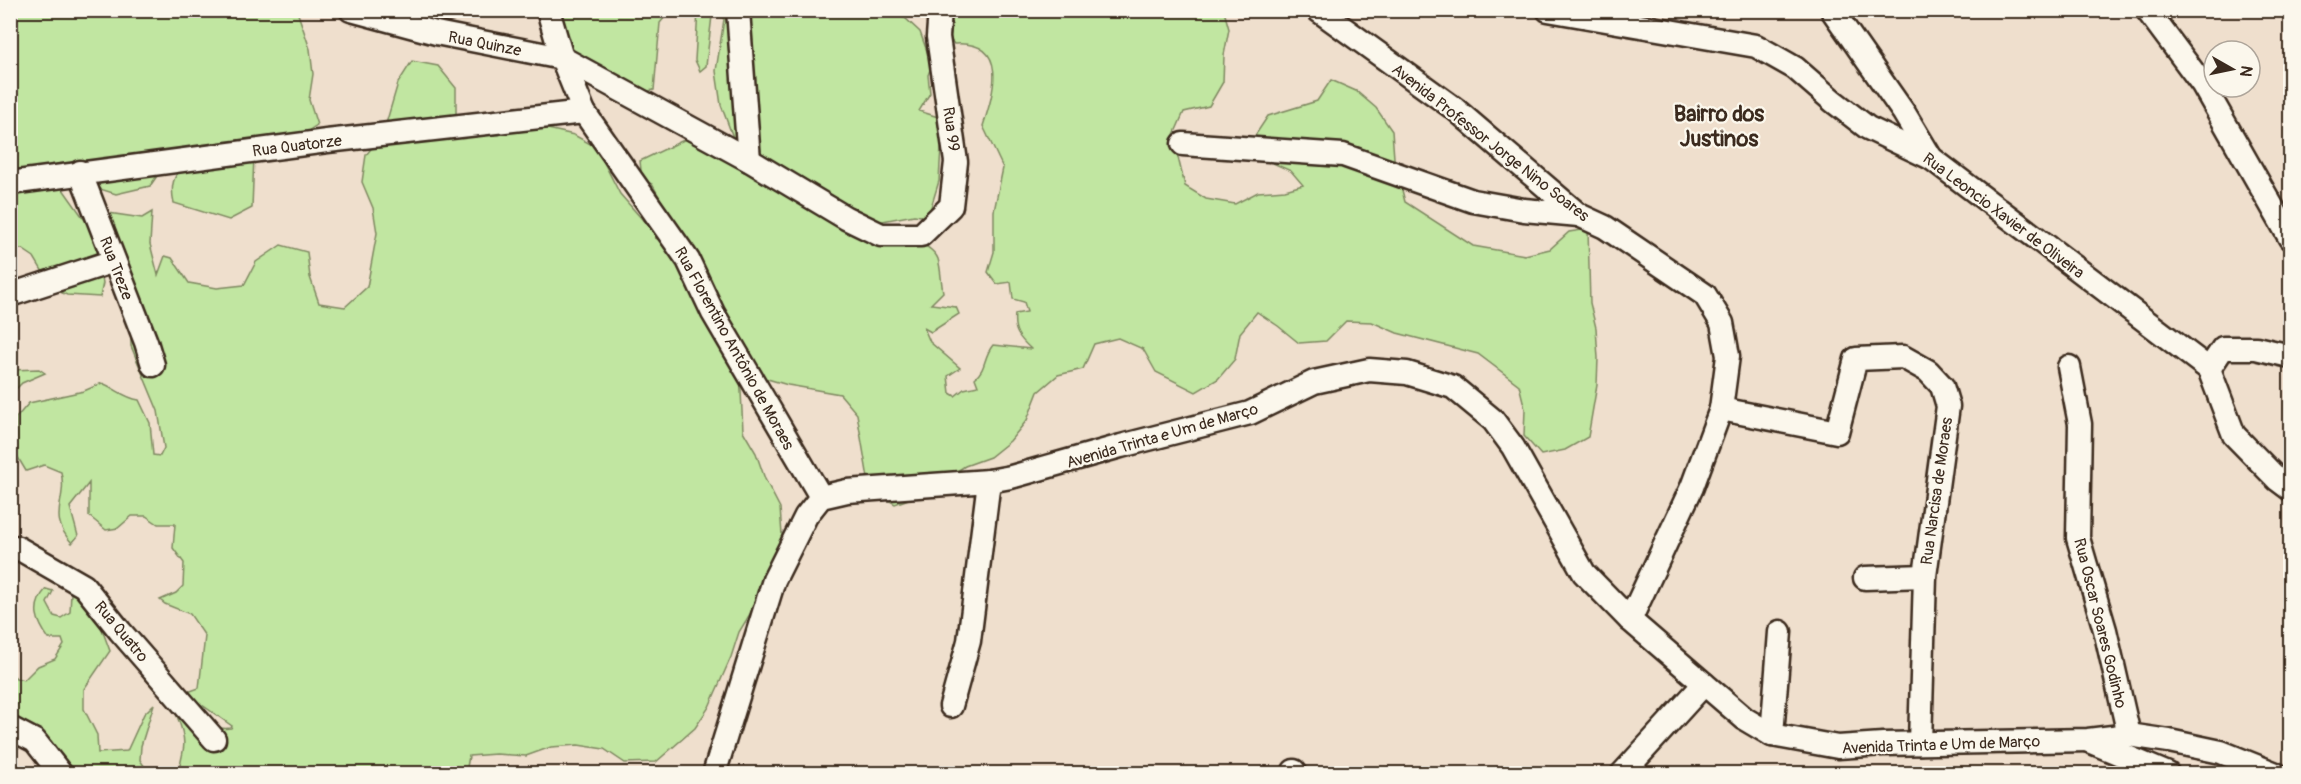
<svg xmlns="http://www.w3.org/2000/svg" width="2301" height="784" font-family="Pangolin,sans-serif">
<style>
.green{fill:#c1e6a1;stroke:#7e8860;stroke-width:1.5}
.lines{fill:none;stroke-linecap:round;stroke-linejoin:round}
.minor-casing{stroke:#3b2a1e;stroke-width:27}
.minor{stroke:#fbf7ec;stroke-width:22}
.labels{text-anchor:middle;stroke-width:4.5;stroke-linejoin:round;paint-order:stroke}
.street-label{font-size:16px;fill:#3b2a1e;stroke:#fbf7ec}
.district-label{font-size:22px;font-weight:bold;fill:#3b2a1e;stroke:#fbf7ec}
</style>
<rect width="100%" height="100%" fill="#efdfcd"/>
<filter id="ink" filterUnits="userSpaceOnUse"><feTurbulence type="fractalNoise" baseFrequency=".0167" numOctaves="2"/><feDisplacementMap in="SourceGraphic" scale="12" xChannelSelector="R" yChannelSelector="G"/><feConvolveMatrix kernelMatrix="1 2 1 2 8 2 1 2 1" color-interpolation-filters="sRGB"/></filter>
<g filter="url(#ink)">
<g class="green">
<path d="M 11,11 L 297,11 L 310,49 L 313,74 L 309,100 L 317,125 L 311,129 L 307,153 L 254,155 L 252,208 L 229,220 L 174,203 C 170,186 173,176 185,163 L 164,166 L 150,186 L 116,194 L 100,189 L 96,178 L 53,175 L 94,233 L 103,283 L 100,297 L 67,295 L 53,289 L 34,257 L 22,249 L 11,249 Z"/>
<polygon points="543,11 670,11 660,23 654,90 629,94 579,74"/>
<path d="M 698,11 L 876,11 L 905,18 L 920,32 L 932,65 L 928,75 L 930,93 L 919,111 L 954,122 L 941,147 L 939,181 L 928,217 L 914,215 L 877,222 C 892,229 933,244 938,259 C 941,269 941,282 943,292 L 931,304 L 956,307 L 959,314 L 931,332 L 924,328 L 930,342 L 960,368 L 948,376 L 950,393 L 955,396 L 964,389 L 978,386 L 975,378 C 987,368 983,357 993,345 L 1031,349 C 1019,338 1013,331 1015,314 L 1027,312 L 1024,302 L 1013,299 L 1011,282 L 997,284 L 988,272 L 994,252 L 994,211 L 1003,168 L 983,126 C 994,92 1010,40 954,44 L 942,30 L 945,11 L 1224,11 L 1229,29 L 1224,55 L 1223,82 L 1209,106 L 1184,112 L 1173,137 L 1185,186 L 1206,199 L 1235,204 L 1258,192 L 1285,190 L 1303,185 L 1291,171 L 1266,160 L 1254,137 L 1268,116 L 1317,101 L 1331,80 L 1356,91 L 1376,108 L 1392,131 L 1394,158 L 1405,202 L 1473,246 L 1525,255 L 1550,249 L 1569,232 L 1588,229 L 1590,303 L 1596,328 L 1598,358 L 1597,385 L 1588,437 L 1565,450 L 1541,455 L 1524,436 L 1525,409 L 1519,385 L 1478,354 L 1397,333 L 1372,322 L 1346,321 L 1326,341 L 1299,343 L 1278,326 L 1257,312 L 1240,333 L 1235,359 L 1218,379 L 1196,392 L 1156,372 L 1143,349 L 1118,338 L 1094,344 L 1083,369 L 1058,375 L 1038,392 L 1027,420 L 1010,441 L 990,457 L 965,466 L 920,495 L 895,504 L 870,490 L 857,414 L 840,394 L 788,385 L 740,371 L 743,431 L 756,453 L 765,479 L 780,508 L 782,535 L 767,586 L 739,632 L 731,657 L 709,707 L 695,728 L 656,762 L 625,763 L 604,749 L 578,745 L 551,747 L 526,756 L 496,754 L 469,756 L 466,773 L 178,773 C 185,747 187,741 177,716 C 199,717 211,731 231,728 L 232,726 L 185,693 L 199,688 L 205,636 L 190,614 L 165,604 L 160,600 L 176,593 L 183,586 L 184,563 L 173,548 L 175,524 L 158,524 L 146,516 L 132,516 L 118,528 L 106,530 L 89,516 L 89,483 L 70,507 L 78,536 L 72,543 C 46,515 68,502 61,472 L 44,465 L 26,471 L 17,456 L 16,418 L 29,403 L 84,391 L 102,383 C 115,388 124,398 139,400 L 150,423 L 153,455 L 160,456 L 164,448 L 158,411 L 131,346 L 130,301 L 108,213 L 142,218 L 152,212 L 150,244 L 158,275 L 165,256 L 172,258 L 189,283 L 217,288 L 244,285 L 256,262 L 281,245 L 307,252 L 310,277 L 319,303 L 345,307 L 367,287 L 377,233 L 373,208 L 362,182 L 366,155 L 383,134 L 398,83 L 412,61 L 438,66 L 456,88 L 456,115 L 472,136 L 499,135 L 522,123 L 574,135 L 596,147 L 620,194 L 656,235 L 655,238 L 676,246 L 677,228 L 652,184 L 642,180 L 640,161 L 692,136 L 737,148 L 721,105 L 716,71 L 724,19 L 716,13 L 712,16 L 706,66 L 700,71 L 695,60 Z"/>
<polygon points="39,369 45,373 22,383 11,394 11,370"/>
<path d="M 46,589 L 53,591 L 47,603 L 54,616 L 61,618 L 70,612 L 71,593 L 79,591 L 99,621 L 110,651 L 84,689 L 84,709 L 97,735 L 98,753 L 127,751 L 144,714 L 154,704 L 141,746 L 140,760 L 149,773 L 54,773 L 11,733 L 10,672 L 16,678 L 24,680 L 38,666 L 55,659 L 64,645 L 62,639 L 49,639 C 37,622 30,607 46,589 Z"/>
</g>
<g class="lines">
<defs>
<g id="minor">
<polyline points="351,10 436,33 562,58 749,160 846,218 881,235 921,235 951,206 956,162 938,37 940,10"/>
<polyline points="548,10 562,58 584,112 688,260 713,313 821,497"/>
<polyline points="738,10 749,160"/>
<polyline points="1318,10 1455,109 1579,215 1605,227 1705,295 1722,323 1728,356 1721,409 1692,487 1630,620"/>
<polyline points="1548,10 1756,46 1795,68 1833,101 1868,128 1931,158 2209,369 2234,435 2278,480 2290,489"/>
<polyline points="1832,10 1904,113 1931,158"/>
<polyline points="2147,10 2203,85 2290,238"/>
<polyline points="1183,144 1343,155 1473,201 1524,210 1579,215"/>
<polyline points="80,172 146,342 153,365"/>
<polyline points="10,183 327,141 584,112"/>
<polyline points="10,295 114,261"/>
<polyline points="2069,367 2080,424 2078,538 2105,630 2129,735"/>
<polyline points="2209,369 2223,348 2256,348 2290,356"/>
<polyline points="1721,409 1837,432 1856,359 1903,357 1928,371 1942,386 1948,406 1925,576 1920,743"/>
<polyline points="10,546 18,548 84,586 120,631 214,739"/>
<polyline points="1865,578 1925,576"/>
<polyline points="951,706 969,641 989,481"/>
<polyline points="10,728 35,741 61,774"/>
<polyline points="1772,735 1780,632"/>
<polyline points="2089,741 2168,774"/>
<polyline points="1294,771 1296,774"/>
<polyline points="714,774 774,580 806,516 821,497 847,491 989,481 1011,477 1121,446 1250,413 1314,382 1369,370 1407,373 1453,387 1493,420 1513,447 1584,573 1630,620 1745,719 1772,735 1838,747 1883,744 2088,740 2129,735 2169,741 2221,752 2276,774"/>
<polyline points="1622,774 1704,684"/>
</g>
</defs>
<use href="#minor" class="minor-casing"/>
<use href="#minor" class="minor"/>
</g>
</g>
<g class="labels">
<g class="street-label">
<text transform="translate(485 43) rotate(11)" y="6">Rua Quinze</text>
<text transform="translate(952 129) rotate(82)" y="6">Rua 99</text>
<text transform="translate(1491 142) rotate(38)" y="6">Avenida Professor Jorge Nino Soares</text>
<text transform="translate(297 145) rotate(-7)" y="6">Rua Quatorze</text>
<text transform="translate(2004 215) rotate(37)" y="6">Rua Leoncio Xavier de Oliveira</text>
<text transform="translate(117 268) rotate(69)" y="6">Rua Treze</text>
<text transform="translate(735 348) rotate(61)" y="6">Rua Florentino Antônio de Moraes</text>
<text transform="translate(1162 435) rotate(-16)" y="6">Avenida Trinta e Um de Março</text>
<text transform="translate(1936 491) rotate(-82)" y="6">Rua Narcisa de Moraes</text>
<text transform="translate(2101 623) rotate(76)" y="6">Rua Oscar Soares Godinho</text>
<text transform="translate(122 631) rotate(50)" y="6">Rua Quatro</text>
<text transform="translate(1941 744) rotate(-2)" y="6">Avenida Trinta e Um de Março</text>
</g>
<g class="district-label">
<text x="1719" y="121">Bairro dos<tspan x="1719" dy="25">Justinos</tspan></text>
</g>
</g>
<rect width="2301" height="784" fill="none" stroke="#fbf7ec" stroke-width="36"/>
<rect x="18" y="18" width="2265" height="748" fill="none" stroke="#3b2a1e" stroke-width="2" filter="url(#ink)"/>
<g transform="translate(2232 69) rotate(99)"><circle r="28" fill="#fbf7ec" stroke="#aea59a" stroke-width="1.5"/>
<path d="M0-4.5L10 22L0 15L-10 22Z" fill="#3b2a1e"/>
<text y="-9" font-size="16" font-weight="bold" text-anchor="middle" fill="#3b2a1e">N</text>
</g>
</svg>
